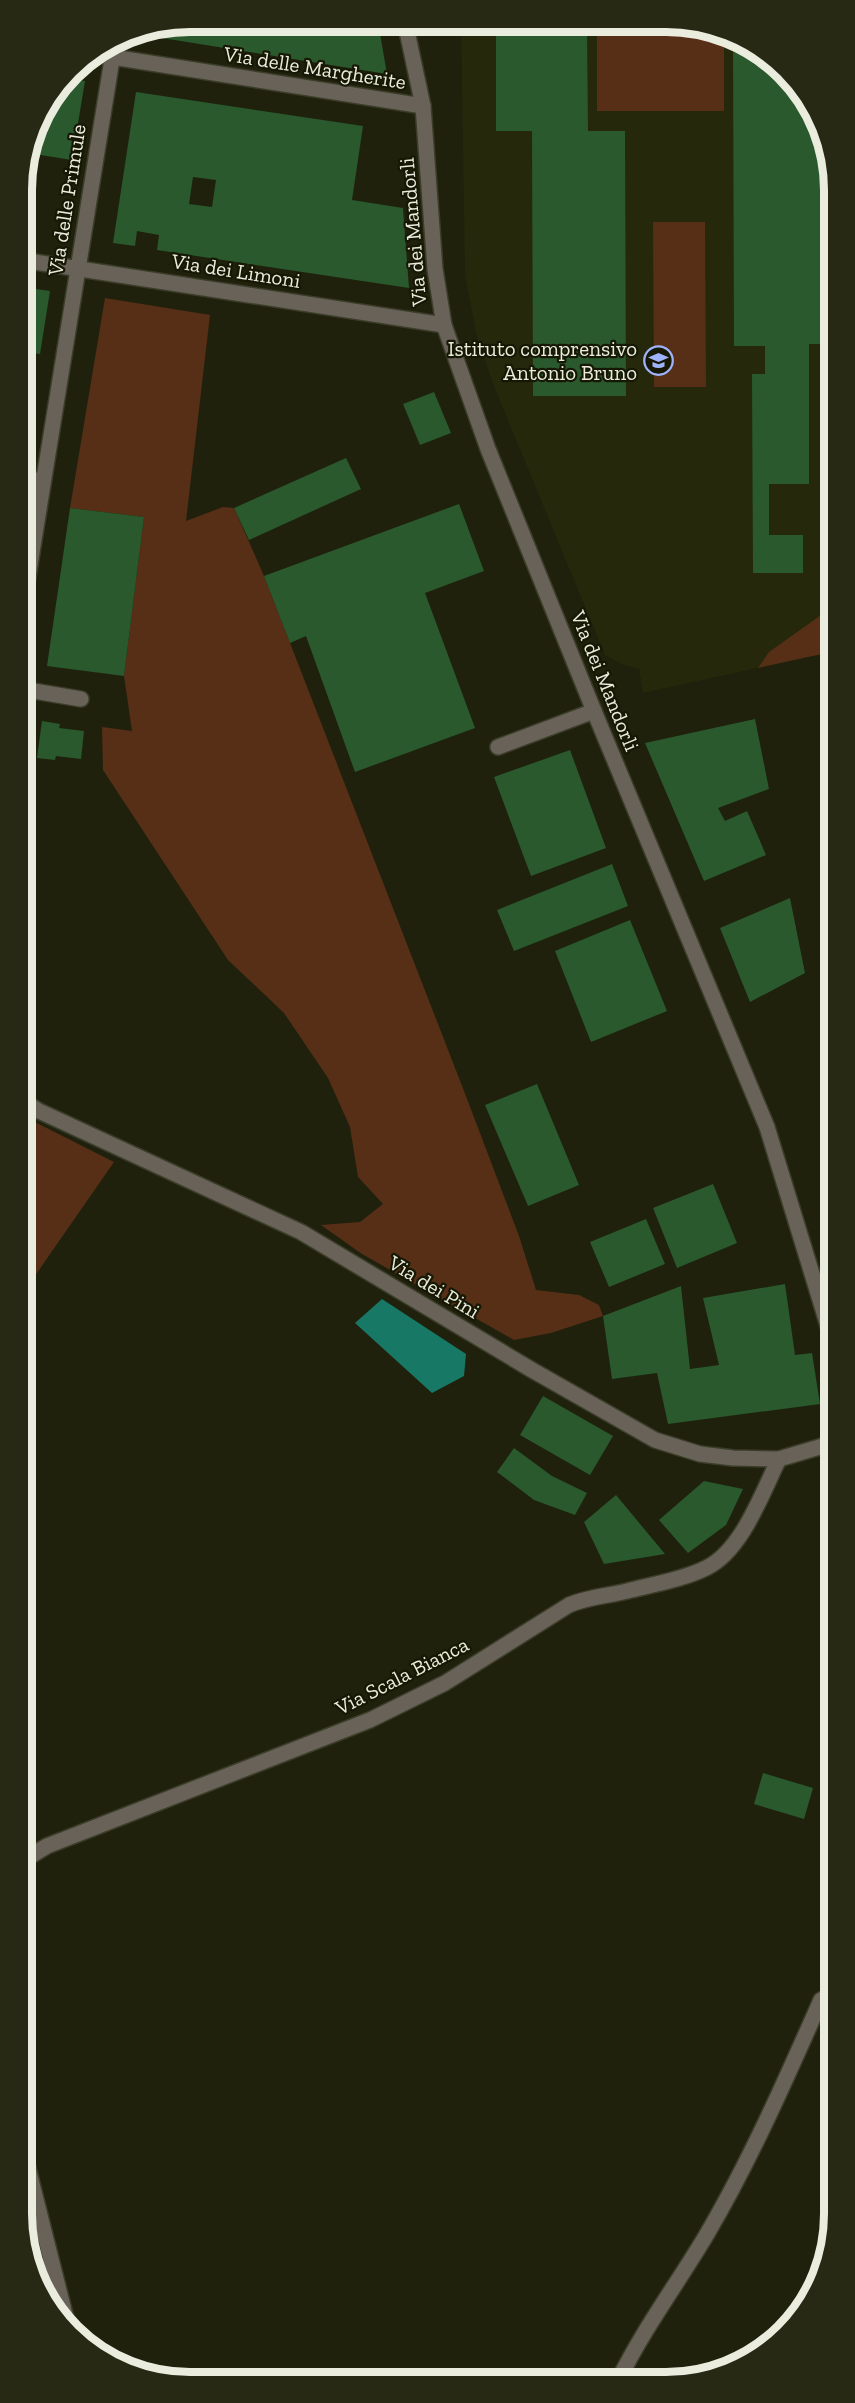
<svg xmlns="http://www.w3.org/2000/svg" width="855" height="2403" font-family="'Zilla Slab',serif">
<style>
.built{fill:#25280b}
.green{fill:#572f17}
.water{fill:#187866}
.building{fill:#29592d;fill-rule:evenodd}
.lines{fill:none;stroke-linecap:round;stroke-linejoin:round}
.minor-casing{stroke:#3b3d29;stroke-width:18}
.minor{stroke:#686259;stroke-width:15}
.labels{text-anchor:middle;stroke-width:4.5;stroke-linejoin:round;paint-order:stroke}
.street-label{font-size:21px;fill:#eaecde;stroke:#161804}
.poi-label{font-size:21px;fill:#eaecde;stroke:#161804;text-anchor:end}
.rim{fill:none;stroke:#eaecde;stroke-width:8}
</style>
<rect width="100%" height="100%" fill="#1f210c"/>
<polygon class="built" points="461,23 698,24 785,71 831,157 831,652 643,693 639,669 621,664 605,655 493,384 477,337 465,275"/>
<g class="green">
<polygon points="597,24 698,24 724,38 724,111 597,111"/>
<polygon points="653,222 705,222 706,387 654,387"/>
<polygon points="105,298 210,315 186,521 223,507 234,508 264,576 464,1091 519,1236 536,1290 579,1295 599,1305 603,1316 551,1333 514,1340 362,1254 321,1225 360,1222 383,1204 358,1177 350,1127 328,1078 284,1013 228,960 103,770 102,727 132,731 124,676 144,517 70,508"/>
<polygon points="831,608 831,652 758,668 769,652"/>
<polygon points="23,1116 114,1162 23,1293"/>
</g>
<polygon class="water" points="382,1299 466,1354 464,1376 432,1393 355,1323"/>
<g class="building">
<polygon points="190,21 378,22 387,74 143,35 144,30"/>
<polygon points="496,23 587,24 588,131 625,131 626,396 533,396 532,131 496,131"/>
<polygon points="733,43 785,71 824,144 825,344 809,344 809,484 769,484 769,535 803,535 803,573 753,573 752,374 765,374 765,346 734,346"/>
<polygon points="67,78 85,81 72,160 28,153 39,115"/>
<path d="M 136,92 L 363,126 L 352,200 L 403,208 L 409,288 L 157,250 L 159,235 L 137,231 L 135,246 L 113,243 ZM 193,177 L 216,180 L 212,207 L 189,204 Z"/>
<polygon points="22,287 50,291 40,354 22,352"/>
<polygon points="434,392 451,433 420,445 403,404"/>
<polygon points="346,458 361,489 249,540 234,508"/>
<polygon points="459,504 484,571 425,593 475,728 355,772 306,636 290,643 264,576"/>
<polygon points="70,508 144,517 124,676 47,666"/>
<polygon points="755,719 769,789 718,808 725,821 747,811 766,855 704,881 645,743"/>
<polygon points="42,721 60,724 59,728 84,731 81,759 56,756 55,760 37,758"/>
<polygon points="570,750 606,848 531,876 494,777"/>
<polygon points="612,864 628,906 514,951 497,910"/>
<polygon points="790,898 805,973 750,1002 720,928"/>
<polygon points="630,920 667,1011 591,1042 555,951"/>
<polygon points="537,1084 579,1185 528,1206 485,1105"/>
<polygon points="713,1184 737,1243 677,1268 653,1208"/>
<polygon points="646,1219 665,1264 609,1287 590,1242"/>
<polygon points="785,1284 795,1355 812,1353 820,1404 668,1424 657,1373 612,1379 603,1316 681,1286 690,1369 719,1365 703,1298"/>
<polygon points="543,1396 613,1436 590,1475 520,1435"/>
<polygon points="514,1448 552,1476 587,1493 575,1515 534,1500 497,1472"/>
<polygon points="704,1481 743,1489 726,1525 688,1553 659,1520"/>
<polygon points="616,1495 665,1554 604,1564 584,1522"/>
<polygon points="763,1773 813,1788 804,1819 754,1804"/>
</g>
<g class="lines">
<defs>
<g id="minor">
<polyline points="405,22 423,106 435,269 444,325 488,449 594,711 767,1127 832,1339"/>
<polyline points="93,54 423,106"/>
<polyline points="22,260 444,325"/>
<polyline points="22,478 42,481"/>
<polyline points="22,614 115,41"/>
<polyline points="22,689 81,699"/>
<polyline points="498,747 594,711"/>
<polyline points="23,1101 39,1111 301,1232 532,1370 655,1440 700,1454 733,1458 779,1459 833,1443"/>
<path d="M 24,1860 L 47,1846 L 370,1720 L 445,1683 L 569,1605 C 590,1596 610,1596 631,1590 C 655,1584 684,1579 706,1568 C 742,1551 762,1493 779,1459"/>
<polyline points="24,2152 69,2330"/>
<path d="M 619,2379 C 644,2328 678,2283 707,2234 C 751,2159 786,2079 821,2000 L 833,1995"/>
</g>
</defs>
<use href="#minor" class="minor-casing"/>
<use href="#minor" class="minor"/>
</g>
<defs>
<symbol id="school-ring" viewBox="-11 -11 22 22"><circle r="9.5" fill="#161804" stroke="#9fb3fd" stroke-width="1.5"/><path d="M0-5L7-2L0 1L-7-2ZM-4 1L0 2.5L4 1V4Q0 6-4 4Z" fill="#9fb3fd"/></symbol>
</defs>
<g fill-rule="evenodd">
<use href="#school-ring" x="642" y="344" width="33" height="33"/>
</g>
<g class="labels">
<g class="street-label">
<text transform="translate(315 68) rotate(9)" y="7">Via delle Margherite</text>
<text transform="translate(67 200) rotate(-81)" y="7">Via delle Primule</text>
<text transform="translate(413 232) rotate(-95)" y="7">Via dei Mandorli</text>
<text transform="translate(236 271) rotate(9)" y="7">Via dei Limoni</text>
<text transform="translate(605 681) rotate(68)" y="7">Via dei Mandorli</text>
<text transform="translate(434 1287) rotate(31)" y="7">Via dei Pini</text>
<text transform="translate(402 1676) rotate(-27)" y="7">Via Scala Bianca</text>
</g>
<g class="poi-label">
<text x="637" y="356">Istituto comprensivo<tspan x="637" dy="24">Antonio Bruno</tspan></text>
</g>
</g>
<path d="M0 0H855V2403H0ZM190 32H666A158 158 0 0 1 824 190V2214A158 158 0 0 1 666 2372H190A158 158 0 0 1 32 2214V190A158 158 0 0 1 190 32Z" fill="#272915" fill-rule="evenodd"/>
<path class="rim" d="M190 32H666A158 158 0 0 1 824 190V2214A158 158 0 0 1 666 2372H190A158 158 0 0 1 32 2214V190A158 158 0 0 1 190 32Z"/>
</svg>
